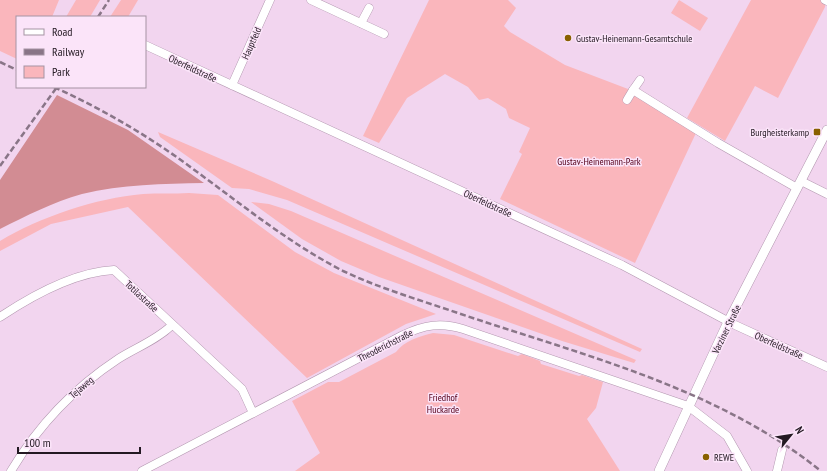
<svg xmlns="http://www.w3.org/2000/svg" width="827" height="471" font-family="'PT Sans Narrow',sans-serif">
<style>
.green{fill:#fab6bc}
.forest{fill:#d28c93}
.lines{fill:none;stroke-linecap:round;stroke-linejoin:round}
.minor-casing{stroke:#b296af;stroke-width:9}
.tertiary-casing{stroke:#b296af;stroke-width:10}
.minor{stroke:#fff;stroke-width:8}
.tertiary{stroke:#fff;stroke-width:9}
.rail{stroke:#897587;stroke-width:2.5;stroke-dasharray:6 3;stroke-linecap:butt}
.poi-dot{fill:#896000;stroke:#fbe4f9;stroke-width:1.5}
.labels{text-anchor:middle;stroke-width:3;stroke-linejoin:round;paint-order:stroke}
.poi-label{font-size:10px;fill:#231922;stroke:#fbe4f9;text-anchor:start}
.street-label{font-size:10px;fill:#231922;stroke:#fbe4f9}
.park-label{font-size:10px;fill:#550019;stroke:#fbe4f9}
</style>
<rect width="100%" height="100%" fill="#f2d5ef"/>
<g class="green">
<polygon points="0,0 59,0 52,17 17,17 17,59 0,51"/>
<polygon points="76,0 100,0 90,17 66,17"/>
<polygon points="121,0 138,0 128,17 110,17"/>
<polygon points="429,0 508,0 516,8 504,26 510,32 565,65 628,89 696,133 635,263 500,199 522,154 519,152 530,128 509,118 506,109 488,98 479,100 468,87 445,74 407,98 379,143 363,136"/>
<polygon points="679,0 708,18 700,31 671,13"/>
<polygon points="751,0 826,0 825,7 778,98 755,86 725,141 687,118"/>
<polygon points="158,132 272,181 642,349 640,352 287,200 249,189 232,188 160,137"/>
<path d="M 189,193 L 218,195 L 295,252 L 334,273 L 436,314 L 406,324 L 307,378 L 128,207 L 51,224 L 0,251 L 0,241 C 40,217 96,198 143,194 C 158,193 174,194 189,193 Z"/>
<polygon points="251,202 269,204 291,211 636,360 634,363 562,341 379,277 341,261 302,239"/>
<path d="M 433,333 L 454,335 L 518,356 L 522,354 L 540,361 L 541,364 L 579,376 L 582,375 L 603,382 L 596,408 L 587,419 L 620,471 L 295,471 L 320,453 L 292,401 L 328,382 L 339,382 L 396,352 C 404,341 420,336 433,333 Z"/>
</g>
<path class="forest" d="M 57,95 L 128,130 L 204,183 C 163,184 122,184 82,194 C 53,202 26,216 0,229 L 0,180 Z"/>
<g class="lines">
<defs>
<g id="minor">
<polyline points="311,0 384,34"/>
<polyline points="825,0 827,1"/>
<polyline points="361,23 369,8"/>
<polyline points="145,45 622,265 735,325 827,367"/>
<polyline points="640,80 633,90 718,143 797,188"/>
<polyline points="232,85 270,0"/>
<polyline points="627,100 633,90"/>
<polyline points="801,181 827,194"/>
<path d="M 0,317 C 33,295 74,272 114,270 L 242,389 L 253,413"/>
<path d="M 11,471 C 38,426 74,388 118,359 C 135,348 157,340 172,325"/>
<path d="M 142,471 L 403,335 C 424,325 441,322 463,329 L 688,406 L 727,436 L 747,471"/>
<polyline points="777,471 782,450"/>
</g>
<polyline id="tertiary" points="659,471 728,322 827,130"/>
</defs>
<use href="#minor" class="minor-casing"/>
<use href="#tertiary" class="tertiary-casing"/>
<use href="#minor" class="minor"/>
<use href="#tertiary" class="tertiary"/>
<g class="rail">
<polyline points="98,17 109,0"/>
<polyline points="0,62 17,70"/>
<path d="M 54,87 C 102,109 147,135 189,166 C 240,203 287,242 343,271 C 377,287 413,298 449,310 C 577,354 713,385 821,471"/>
<polyline points="0,166 57,87"/>
</g>
</g>
<g class="poi-dot">
<circle cx="568" cy="38" r="4"/>
<rect x="813" y="128" width="8" height="8" rx="2"/>
<circle cx="706" cy="457" r="4"/>
</g>
<g class="labels">
<g class="poi-label">
<text x="576" y="42">Gustav-Heinemann-Gesamtschule</text>
<text x="809" y="136" text-anchor="end">Burgheisterkamp</text>
<text x="714" y="461">REWE</text>
</g>
<g class="street-label">
<text transform="translate(251 43) rotate(-66)" y="4">Hauptfeld</text>
<text transform="translate(193 68) rotate(25)" y="4">Oberfeldstraße</text>
<text transform="translate(488 203) rotate(25)" y="4">Oberfeldstraße</text>
<text transform="translate(142 296) rotate(43)" y="4">Totilastraße</text>
<text transform="translate(726 329) rotate(-64)" y="4">Varziner Straße</text>
<text transform="translate(385 345) rotate(-27)" y="4">Theoderichstraße</text>
<text transform="translate(779 345) rotate(24)" y="4">Oberfeldstraße</text>
<text transform="translate(81 387) rotate(-41)" y="4">Tejaweg</text>
</g>
<g class="park-label">
<text x="599" y="165">Gustav-Heinemann-Park</text>
<text x="443" y="401">Friedhof<tspan x="443" dy="12">Huckarde</tspan></text>
</g>
</g>
<rect x="16" y="16" width="130" height="72" fill="#fbe4f9" stroke="#a593a3"/>
<rect x="24" y="29" width="20" height="6" fill="#ffffff" stroke="#a593a3"/>
<text x="52" y="36" font-size="12" fill="#231922">Road</text>
<rect x="24" y="49" width="20" height="6" fill="#897587" stroke="#a593a3"/>
<text x="52" y="56" font-size="12" fill="#231922">Railway</text>
<rect x="24" y="66" width="20" height="12" fill="#fab6bc" stroke="#a593a3"/>
<text x="52" y="76" font-size="12" fill="#231922">Park</text>
<g transform="translate(791 435) rotate(60)" stroke="#fbe4f9" stroke-width="3" paint-order="stroke">
<path d="M0-3L7 15L0 10L-7 15Z" fill="#231922"/>
<text y="-6" font-size="11" font-weight="bold" text-anchor="middle" fill="#231922">N</text>
</g>
<path d="M18 447v6h122v-6" fill="none" stroke="#231922" stroke-width="2"/>
<text x="24" y="447" font-size="12" fill="#231922" stroke="#fbe4f9" stroke-width="3" paint-order="stroke">100 m</text>
</svg>
